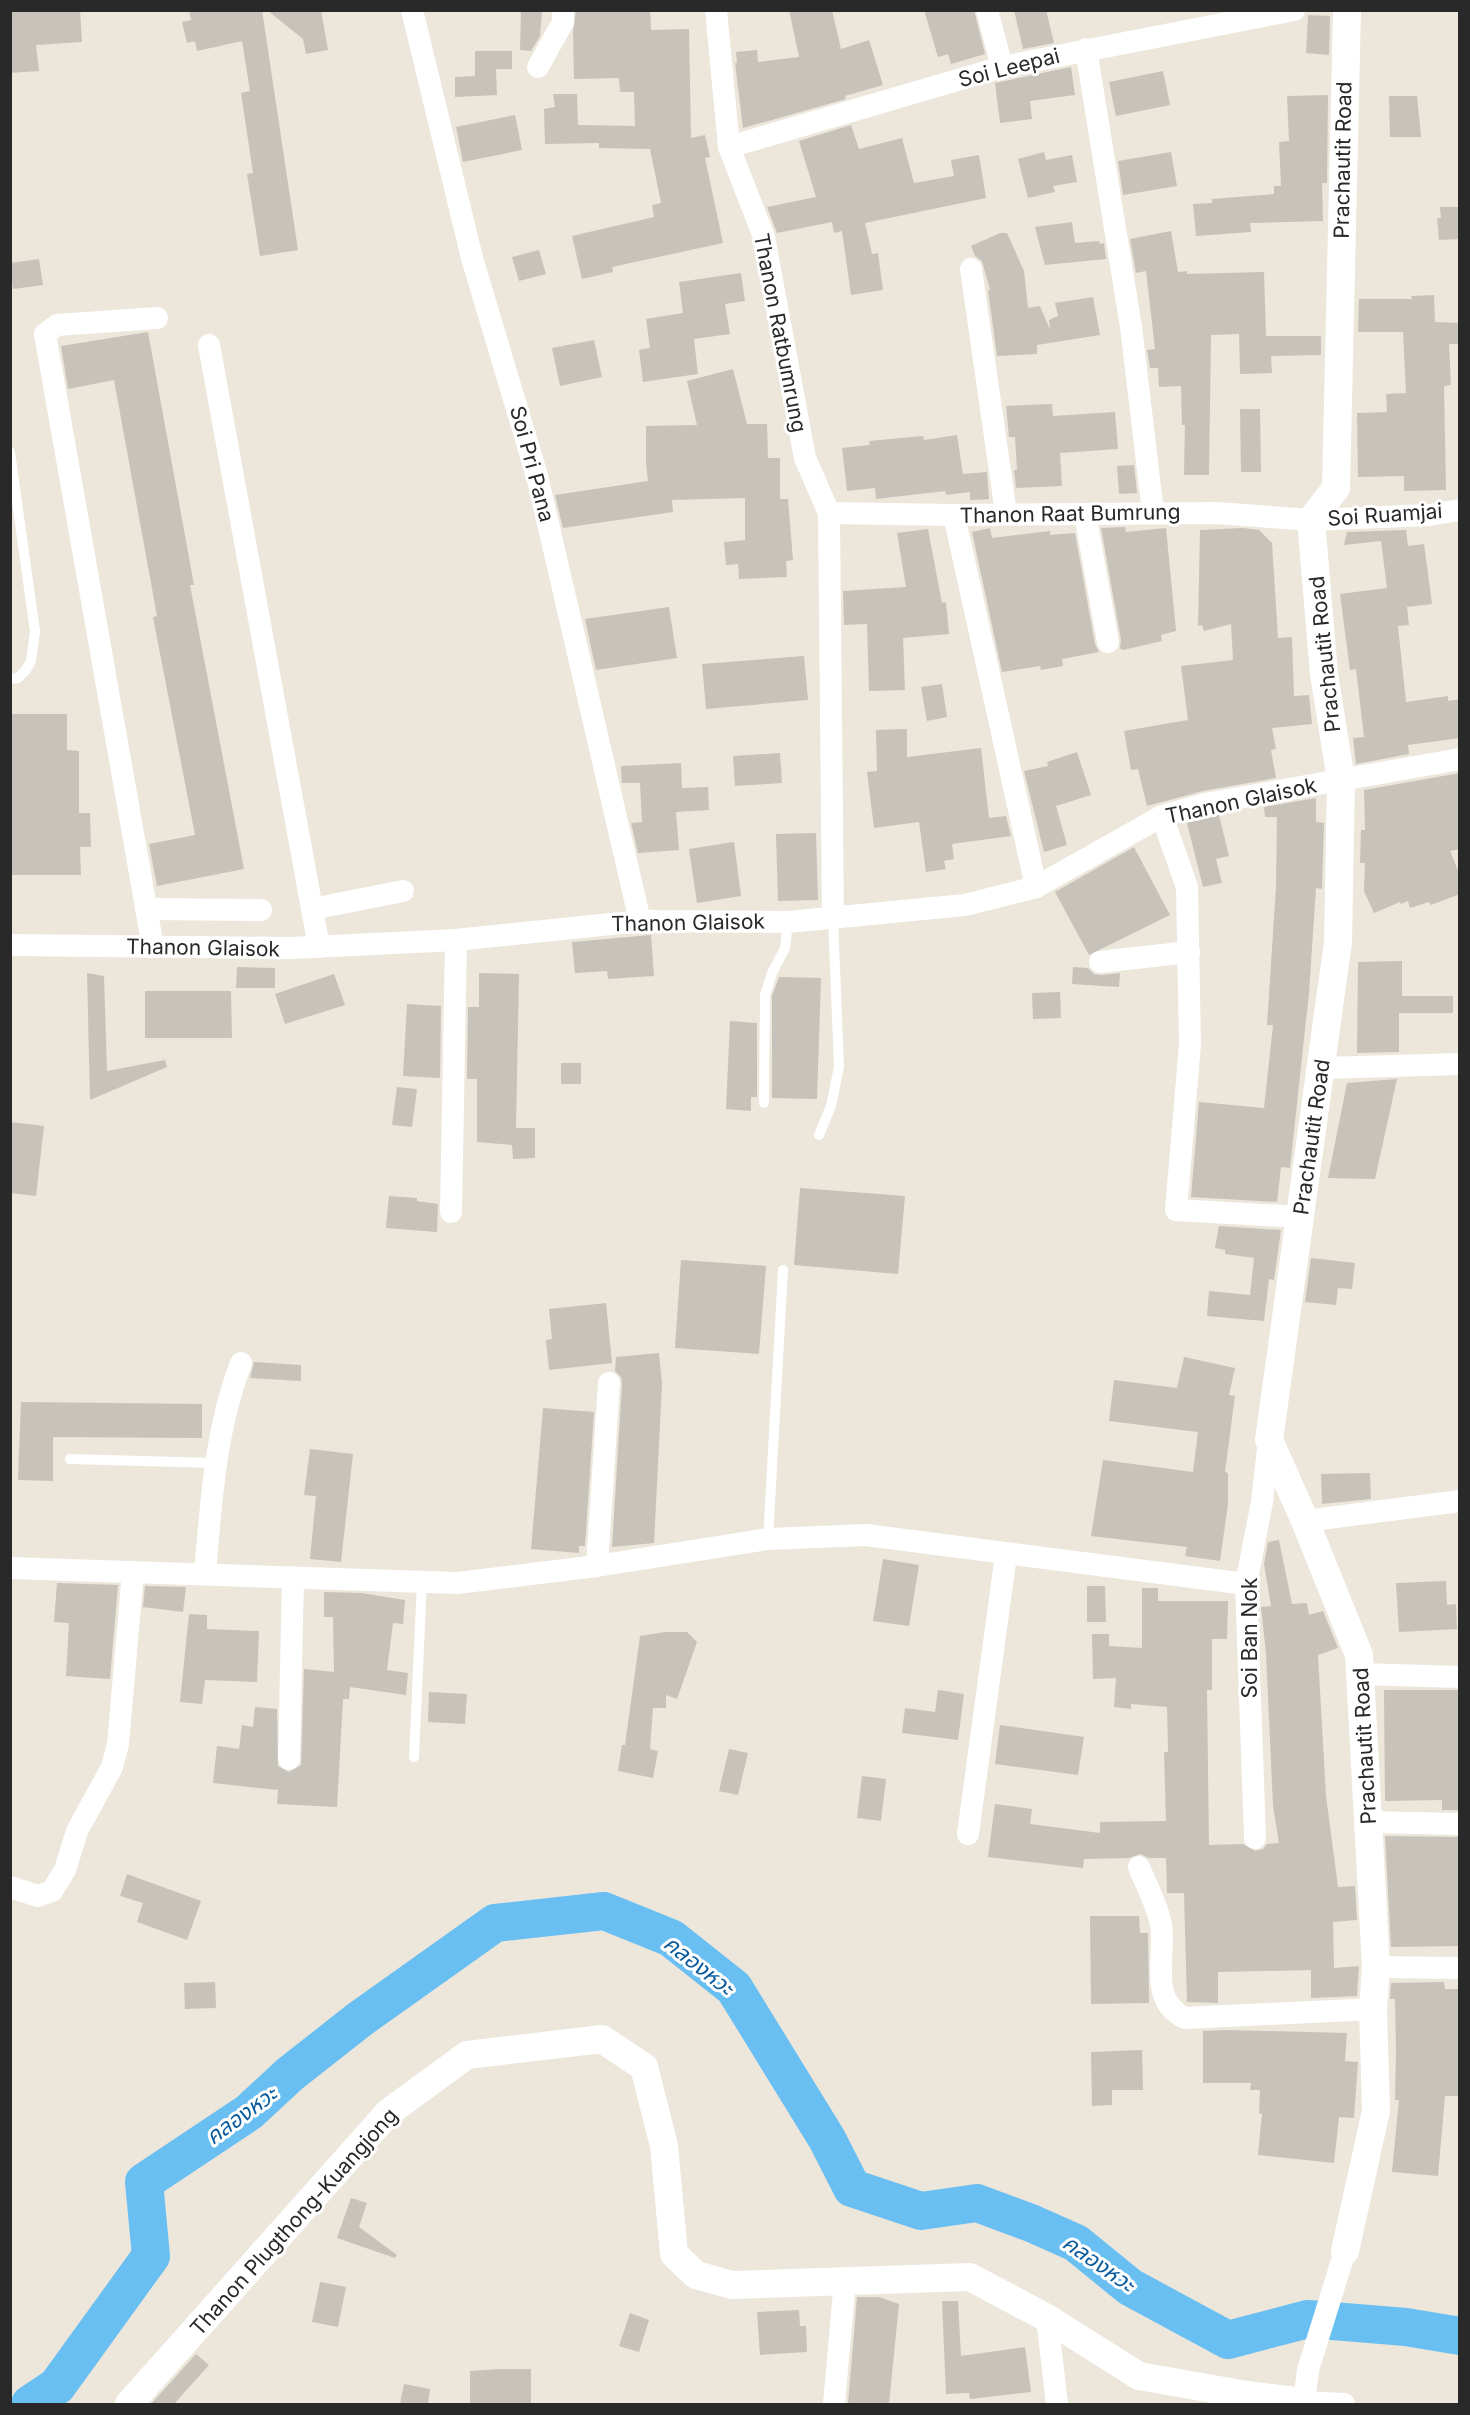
<svg xmlns="http://www.w3.org/2000/svg" width="1470" height="2415" font-family="Inter,'Noto Sans Thai',sans-serif">
<style>
.lines{fill:none;stroke-linecap:round;stroke-linejoin:round}
.river{stroke:#6abff2;stroke-width:38}
.building{fill:#c7c3ba}
.service{stroke:#fff;stroke-width:10}
.minor{stroke:#fff;stroke-width:22}
.tertiary{stroke:#fff;stroke-width:28}
.labels{text-anchor:middle;stroke-width:6;stroke-linejoin:round;paint-order:stroke}
.street-label{font-size:21px;fill:#292929;stroke:#fff}
.water-label{font-size:22px;font-style:italic;fill:#0a5b9d;stroke:#fff}
</style>
<rect width="100%" height="100%" fill="#ece6db"/>
<g class="lines">
<polyline class="river" points="30,2404 57,2386 151,2256 144,2182 249,2112 290,2074 360,2019 495,1923 604,1911 671,1938 734,1988 827,2139 852,2188 921,2211 977,2203 1031,2223 1076,2243 1130,2287 1228,2340 1308,2319 1406,2327 1460,2336"/>
</g>
<g class="building">
<polygon points="10,10 80,10 82,42 36,45 39,71 10,73"/>
<polygon points="189,10 262,10 298,250 260,256 247,174 253,173 241,93 250,91 242,41 197,51 195,41 187,43 182,22 191,20"/>
<polygon points="267,10 321,10 328,50 306,54 303,39"/>
<polygon points="521,10 542,10 540,36 531,51 520,50"/>
<polygon points="576,10 650,10 651,30 689,29 691,138 705,135 710,157 705,158 723,243 612,267 613,272 582,279 572,236 654,217 652,205 661,203 650,149 599,148 599,143 545,144 544,109 555,107 553,94 577,94 578,125 635,126 634,92 620,92 619,78 574,79 573,32"/>
<polygon points="789,10 832,10 841,49 869,40 883,85 845,96 846,99 743,128 735,63 737,63 736,52 757,50 758,62 799,57"/>
<polygon points="924,10 974,10 985,54 951,64 948,54 938,57"/>
<polygon points="1014,10 1046,10 1054,43 1023,49"/>
<polygon points="1308,15 1330,16 1329,55 1306,53"/>
<polygon points="475,51 512,51 512,69 496,69 497,95 455,97 455,77 475,76"/>
<polygon points="1071,67 1075,95 1030,101 1032,119 1000,123 995,83"/>
<polygon points="1163,71 1170,105 1116,116 1109,82"/>
<polygon points="1328,95 1327,183 1322,183 1323,221 1250,223 1251,232 1196,236 1193,204 1212,203 1212,199 1274,194 1274,186 1281,186 1279,142 1289,141 1287,96"/>
<polygon points="1389,96 1417,96 1421,137 1390,137"/>
<polygon points="515,115 522,150 463,162 456,127"/>
<polygon points="851,125 859,149 902,138 914,183 954,176 951,160 979,155 986,198 865,223 872,254 878,253 883,290 851,295 842,231 834,233 832,222 777,233 767,207 816,197 799,141"/>
<polygon points="1044,152 1046,160 1072,155 1077,182 1053,186 1055,192 1028,198 1018,159"/>
<polygon points="1171,152 1177,186 1123,195 1118,161"/>
<polygon points="1440,207 1460,207 1460,239 1439,240 1437,218 1441,218"/>
<polygon points="1072,222 1075,243 1099,241 1100,244 1104,243 1106,259 1045,265 1035,227"/>
<polygon points="1171,231 1178,272 1187,271 1187,274 1264,272 1266,336 1321,336 1321,355 1271,356 1272,373 1240,374 1239,334 1211,335 1209,475 1184,475 1185,425 1182,425 1181,386 1159,387 1158,368 1150,368 1147,350 1155,349 1146,271 1136,273 1130,239"/>
<polygon points="1000,233 1007,233 1024,271 1028,308 1040,306 1050,330 1049,320 1058,316 1055,303 1093,297 1100,335 1037,345 1037,354 997,356 988,290 990,290 982,261 975,256 971,246"/>
<polygon points="539,250 546,274 519,281 512,257"/>
<polygon points="39,259 43,285 13,289 10,263"/>
<polygon points="741,273 745,301 725,304 730,334 694,339 698,374 643,382 639,350 650,348 646,319 683,313 679,282"/>
<polygon points="1434,295 1435,322 1460,323 1460,344 1449,344 1451,385 1444,386 1446,490 1404,491 1404,476 1358,477 1357,413 1387,412 1386,394 1406,393 1403,332 1358,332 1359,299 1412,299 1411,296"/>
<polygon points="148,332 194,585 190,585 244,869 157,886 149,844 195,835 153,617 157,616 114,380 68,389 61,346"/>
<polygon points="594,340 602,377 560,386 552,348"/>
<polygon points="733,369 747,424 767,424 768,458 780,458 780,499 788,499 793,560 786,561 787,577 739,579 738,564 726,565 724,542 745,540 745,498 672,500 673,512 563,528 555,495 648,481 646,464 646,426 697,425 687,381"/>
<polygon points="1052,404 1053,416 1115,412 1118,449 1060,453 1062,486 1016,488 1014,470 1017,470 1015,437 1009,437 1006,406"/>
<polygon points="1240,409 1260,409 1261,472 1241,472"/>
<polygon points="957,435 963,474 987,472 989,499 970,500 970,492 946,495 945,491 876,499 875,488 847,491 842,448 870,445 869,441 923,436 924,440"/>
<polygon points="1134,465 1137,493 1119,494 1117,466"/>
<polygon points="1125,527 1126,532 1166,528 1176,631 1161,635 1162,641 1123,650 1120,648 1121,640 1101,528"/>
<polygon points="990,528 992,538 1050,531 1050,535 1075,533 1095,644 1099,652 1062,659 1063,666 1041,670 1040,666 1002,672 972,532"/>
<polygon points="1243,528 1259,530 1272,543 1278,638 1292,637 1294,696 1309,695 1312,724 1272,728 1276,749 1271,750 1276,778 1203,791 1147,806 1138,769 1131,770 1124,731 1188,720 1181,666 1233,660 1231,624 1204,631 1202,625 1198,626 1200,530"/>
<polygon points="928,529 942,603 946,602 949,634 903,638 905,690 869,691 867,624 844,625 843,591 906,587 897,533"/>
<polygon points="1406,530 1408,546 1424,544 1432,604 1407,607 1409,625 1398,626 1406,702 1448,696 1448,701 1460,699 1460,738 1408,745 1409,754 1356,764 1353,738 1364,737 1356,669 1350,670 1340,594 1387,588 1381,541 1344,545 1347,532"/>
<polygon points="669,607 677,658 596,670 585,619"/>
<polygon points="804,656 808,700 706,709 702,664"/>
<polygon points="942,684 947,717 927,721 921,687"/>
<polygon points="10,714 67,714 67,750 79,751 79,813 90,813 91,847 80,847 81,875 10,875"/>
<polygon points="907,729 907,757 981,748 989,818 1006,816 1011,836 952,844 954,859 944,861 946,869 926,872 919,822 874,828 867,772 877,771 876,730"/>
<polygon points="1077,752 1091,795 1056,806 1067,845 1044,852 1024,771 1048,766 1047,762"/>
<polygon points="780,753 782,783 735,786 733,756"/>
<polygon points="681,763 682,788 708,787 709,810 676,812 679,850 638,853 631,823 642,822 640,783 622,783 621,766"/>
<polygon points="1460,773 1460,849 1450,851 1460,875 1460,894 1431,905 1429,902 1410,908 1408,901 1401,904 1400,902 1374,913 1364,891 1365,863 1360,863 1361,830 1365,830 1364,790"/>
<polygon points="1316,798 1316,822 1324,823 1322,889 1316,888 1309,993 1290,1168 1281,1167 1277,1202 1191,1197 1199,1102 1264,1108 1273,1025 1267,1025 1276,887 1277,817 1265,817 1264,807"/>
<polygon points="1219,815 1229,856 1216,859 1222,883 1203,887 1187,823"/>
<polygon points="816,833 818,900 778,901 776,834"/>
<polygon points="734,842 741,896 697,903 689,849"/>
<polygon points="1134,847 1170,915 1089,955 1055,892"/>
<polygon points="651,935 654,976 608,979 607,971 575,973 572,942"/>
<polygon points="1402,961 1402,996 1453,996 1453,1013 1399,1013 1399,1052 1357,1053 1358,962"/>
<polygon points="237,967 275,968 275,988 236,988"/>
<polygon points="1073,967 1088,968 1094,974 1101,975 1120,973 1119,987 1072,984"/>
<polygon points="87,973 104,976 107,1071 165,1060 167,1067 90,1100"/>
<polygon points="479,973 519,974 516,1128 535,1128 535,1158 513,1159 512,1145 477,1142 477,1079 467,1079 468,1007 479,1007"/>
<polygon points="334,974 345,1005 285,1024 275,994"/>
<polygon points="779,977 821,978 817,1099 772,1098 772,996"/>
<polygon points="145,991 231,991 232,1038 145,1038"/>
<polygon points="1060,992 1061,1018 1033,1019 1032,993"/>
<polygon points="407,1004 441,1006 440,1078 403,1076"/>
<polygon points="730,1021 757,1023 757,1097 751,1097 751,1111 726,1109"/>
<rect x="561" y="1063" width="20" height="21"/>
<polygon points="1397,1079 1375,1179 1328,1178 1347,1083"/>
<polygon points="397,1087 417,1089 412,1127 392,1125"/>
<polygon points="10,1122 44,1126 36,1196 10,1193"/>
<polygon points="800,1188 905,1196 898,1274 794,1265"/>
<polygon points="389,1196 417,1198 417,1201 438,1204 437,1232 386,1228"/>
<polygon points="1219,1226 1281,1230 1274,1280 1269,1279 1264,1321 1207,1316 1209,1291 1250,1295 1254,1258 1225,1254 1225,1250 1215,1248"/>
<polygon points="1311,1258 1355,1263 1352,1289 1338,1288 1336,1305 1305,1302"/>
<polygon points="681,1260 766,1266 759,1354 675,1348"/>
<polygon points="606,1303 612,1363 549,1370 546,1340 552,1339 549,1309"/>
<polygon points="659,1353 662,1384 654,1543 612,1547 622,1384 621,1377 615,1371 616,1357"/>
<polygon points="1184,1357 1235,1368 1229,1395 1235,1396 1225,1472 1228,1473 1228,1504 1220,1561 1185,1556 1187,1547 1091,1536 1103,1460 1193,1472 1198,1432 1109,1421 1114,1380 1177,1388"/>
<polygon points="254,1362 301,1365 301,1381 250,1378"/>
<polygon points="21,1402 202,1404 202,1438 53,1437 53,1481 18,1480"/>
<polygon points="543,1408 594,1412 585,1546 579,1546 579,1553 531,1549"/>
<polygon points="310,1449 353,1454 341,1562 310,1559 316,1496 304,1495"/>
<polygon points="1370,1473 1371,1499 1322,1504 1321,1474"/>
<polygon points="1279,1540 1292,1604 1307,1603 1309,1615 1323,1611 1338,1648 1318,1655 1326,1796 1338,1887 1355,1886 1357,1920 1333,1922 1334,1968 1359,1966 1357,1996 1311,1998 1311,1970 1218,1972 1218,2003 1187,2002 1184,1893 1167,1893 1166,1858 1149,1858 1140,1854 1129,1858 1084,1859 1083,1868 988,1857 995,1804 1032,1809 1030,1824 1100,1833 1100,1822 1166,1821 1164,1752 1168,1752 1167,1707 1131,1704 1131,1709 1114,1707 1116,1678 1093,1679 1092,1634 1109,1634 1109,1646 1142,1648 1142,1588 1158,1588 1158,1601 1228,1601 1227,1639 1212,1639 1212,1690 1207,1690 1209,1845 1243,1844 1255,1851 1263,1849 1267,1844 1279,1843 1273,1806 1266,1654 1261,1607 1271,1606 1264,1564 1268,1542"/>
<polygon points="883,1559 919,1565 909,1626 873,1621"/>
<polygon points="1446,1581 1447,1605 1456,1604 1457,1629 1399,1632 1396,1583"/>
<polygon points="57,1583 118,1585 110,1679 66,1676 69,1623 54,1622"/>
<polygon points="145,1586 186,1587 183,1612 143,1607"/>
<polygon points="1087,1586 1105,1586 1106,1622 1087,1622"/>
<polygon points="324,1592 361,1593 405,1600 403,1624 393,1623 387,1670 408,1673 406,1695 350,1687 349,1699 343,1699 337,1807 277,1804 278,1790 213,1783 217,1746 239,1749 242,1725 253,1727 255,1707 277,1709 278,1766 289,1772 301,1765 304,1669 334,1672 333,1617 324,1617"/>
<polygon points="189,1614 207,1615 207,1629 259,1631 257,1682 205,1680 202,1704 180,1702"/>
<polygon points="665,1632 687,1632 697,1642 677,1699 666,1695 666,1708 653,1708 650,1749 658,1751 653,1778 618,1771 622,1745 625,1745 640,1636"/>
<polygon points="938,1690 964,1694 958,1740 902,1733 905,1708 935,1712"/>
<polygon points="1384,1690 1460,1690 1460,1810 1442,1810 1442,1800 1385,1801"/>
<polygon points="429,1692 467,1694 465,1724 428,1722"/>
<polygon points="1000,1725 1084,1737 1078,1775 995,1764"/>
<polygon points="729,1749 748,1753 738,1795 719,1791"/>
<polygon points="862,1776 886,1779 881,1821 857,1818"/>
<polygon points="1385,1836 1460,1837 1460,1946 1391,1947"/>
<polygon points="127,1874 201,1901 187,1940 137,1922 143,1903 120,1896"/>
<polygon points="1090,1916 1139,1916 1140,1933 1148,1933 1149,2003 1091,2004"/>
<polygon points="215,1982 216,2008 185,2009 184,1983"/>
<polygon points="1444,1982 1445,1989 1460,1989 1460,2096 1445,2096 1438,2176 1392,2172 1399,2100 1395,2100 1396,2050 1395,1999 1390,1999 1391,1983"/>
<polygon points="1225,2030 1347,2033 1345,2061 1358,2062 1354,2118 1339,2117 1334,2163 1258,2155 1262,2114 1259,2113 1260,2090 1250,2090 1251,2083 1203,2083 1203,2031"/>
<polygon points="1142,2050 1143,2090 1112,2090 1112,2105 1092,2106 1091,2052"/>
<polygon points="351,2198 367,2203 359,2227 397,2255 395,2258 337,2238"/>
<polygon points="320,2282 346,2287 338,2327 312,2322"/>
<polygon points="857,2297 879,2297 899,2304 889,2404 848,2404"/>
<polygon points="942,2301 958,2301 961,2356 1025,2347 1031,2392 970,2399 969,2393 946,2394"/>
<polygon points="799,2310 800,2326 806,2326 807,2352 760,2355 757,2312"/>
<polygon points="630,2313 649,2320 639,2352 619,2346"/>
<polygon points="196,2354 209,2365 174,2404 151,2404"/>
<polygon points="500,2369 531,2369 531,2404 470,2404 470,2371"/>
<polygon points="404,2384 430,2389 428,2404 400,2404"/>
</g>
<g class="lines">
<g class="service">
<polyline points="10,452 35,631 31,661 26,670 18,678 10,679"/>
<polyline points="764,1103 765,995 772,973 785,948 788,922"/>
<polyline points="819,1135 831,1106 839,1067 833,918"/>
<polyline points="70,1459 215,1463"/>
<polyline points="768,1539 783,1270"/>
<polyline points="414,1757 422,1581"/>
</g>
<g class="minor">
<polyline points="412,10 472,258 537,476 640,921"/>
<polyline points="716,10 729,147 764,237 805,458 829,513 833,918"/>
<polyline points="987,10 1002,67"/>
<polyline points="1086,49 1131,327 1153,512"/>
<polyline points="538,67 563,22 563,10"/>
<polyline points="729,147 1002,67 1294,10"/>
<polyline points="971,269 1006,513"/>
<polyline points="209,345 319,947"/>
<polyline points="829,513 954,515 1217,513 1311,520 1429,515 1460,510"/>
<polyline points="1085,514 1108,642"/>
<polyline points="954,515 1036,887"/>
<polyline points="1162,816 1187,887 1190,1044 1176,1210 1300,1217"/>
<polyline points="146,909 261,910"/>
<polyline points="312,909 403,891"/>
<polyline points="10,945 291,948 456,940 640,921 788,922 965,905 1036,887 1162,816 1205,804 1460,759"/>
<polyline points="153,947 45,334 57,325 157,318"/>
<polyline points="1100,962 1189,952"/>
<polyline points="1322,1068 1460,1064"/>
<polyline points="451,1212 456,940"/>
<polyline points="1305,1521 1460,1501"/>
<polyline points="597,1566 609,1383"/>
<polyline points="10,1568 457,1583 597,1566 768,1539 866,1535 1246,1584"/>
<path d="M 205,1574 C 211,1503 215,1431 241,1363"/>
<polyline points="1361,1674 1460,1677"/>
<polyline points="289,1759 293,1577"/>
<polyline points="1369,1822 1460,1824"/>
<polyline points="968,1834 1006,1555"/>
<polyline points="1255,1838 1246,1584 1262,1502 1269,1440"/>
<path d="M 1139,1867 C 1146,1885 1158,1906 1161,1925 C 1166,1959 1148,2000 1185,2018 L 1373,2009"/>
<polyline points="10,1887 38,1896 52,1891 65,1870 77,1831 112,1767 118,1744 133,1572"/>
<polyline points="1376,1967 1460,1968"/>
<polyline points="1047,2318 1057,2404"/>
<polyline points="834,2404 845,2280"/>
<polyline points="1344,2404 1304,2402 1308,2370 1345,2251"/>
</g>
<g class="tertiary">
<polyline points="1345,2251 1376,2111 1373,2009 1376,1967 1359,1655 1305,1521 1269,1440 1338,942 1341,780 1324,674 1311,520 1336,488 1347,10"/>
<polyline points="129,2404 389,2112 467,2055 602,2039 644,2067 664,2146 674,2254 696,2275 732,2285 970,2277 1047,2318 1139,2376 1247,2395 1304,2402 1305,2404"/>
</g>
</g>
<g class="labels">
<g class="street-label">
<text transform="translate(1009 68) rotate(-14)" y="7">Soi Leepai</text>
<text transform="translate(1343 160) rotate(-89)" y="7">Prachautit Road</text>
<text transform="translate(780 333) rotate(79)" y="7">Thanon Ratbumrung</text>
<text transform="translate(532 464) rotate(75)" y="7">Soi Pri Pana</text>
<text transform="translate(1070 514) rotate(-1)" y="7">Thanon Raat Bumrung</text>
<text transform="translate(1385 515) rotate(-4)" y="7">Soi Ruamjai</text>
<text transform="translate(1325 654) rotate(-96)" y="7">Prachautit Road</text>
<text transform="translate(1241 801) rotate(-12)" y="7">Thanon Glaisok</text>
<text transform="translate(688 923) rotate(-1)" y="7">Thanon Glaisok</text>
<text transform="translate(203 948) rotate(1)" y="7">Thanon Glaisok</text>
<text transform="translate(1312 1137) rotate(-82)" y="7">Prachautit Road</text>
<text transform="translate(1250 1638) rotate(-90)" y="7">Soi Ban Nok</text>
<text transform="translate(1365 1746) rotate(-93)" y="7">Prachautit Road</text>
<text transform="translate(294 2222) rotate(-48)" y="7">Thanon Plugthong-Kuangjong</text>
</g>
<g class="water-label">
<text transform="translate(699 1965) rotate(38)" y="8">คลองหวะ</text>
<text transform="translate(241 2115) rotate(-36)" y="8">คลองหวะ</text>
<text transform="translate(1099 2263) rotate(35)" y="8">คลองหวะ</text>
</g>
</g>
<rect width="1470" height="2415" fill="none" stroke="#292929" stroke-width="24"/>
</svg>
